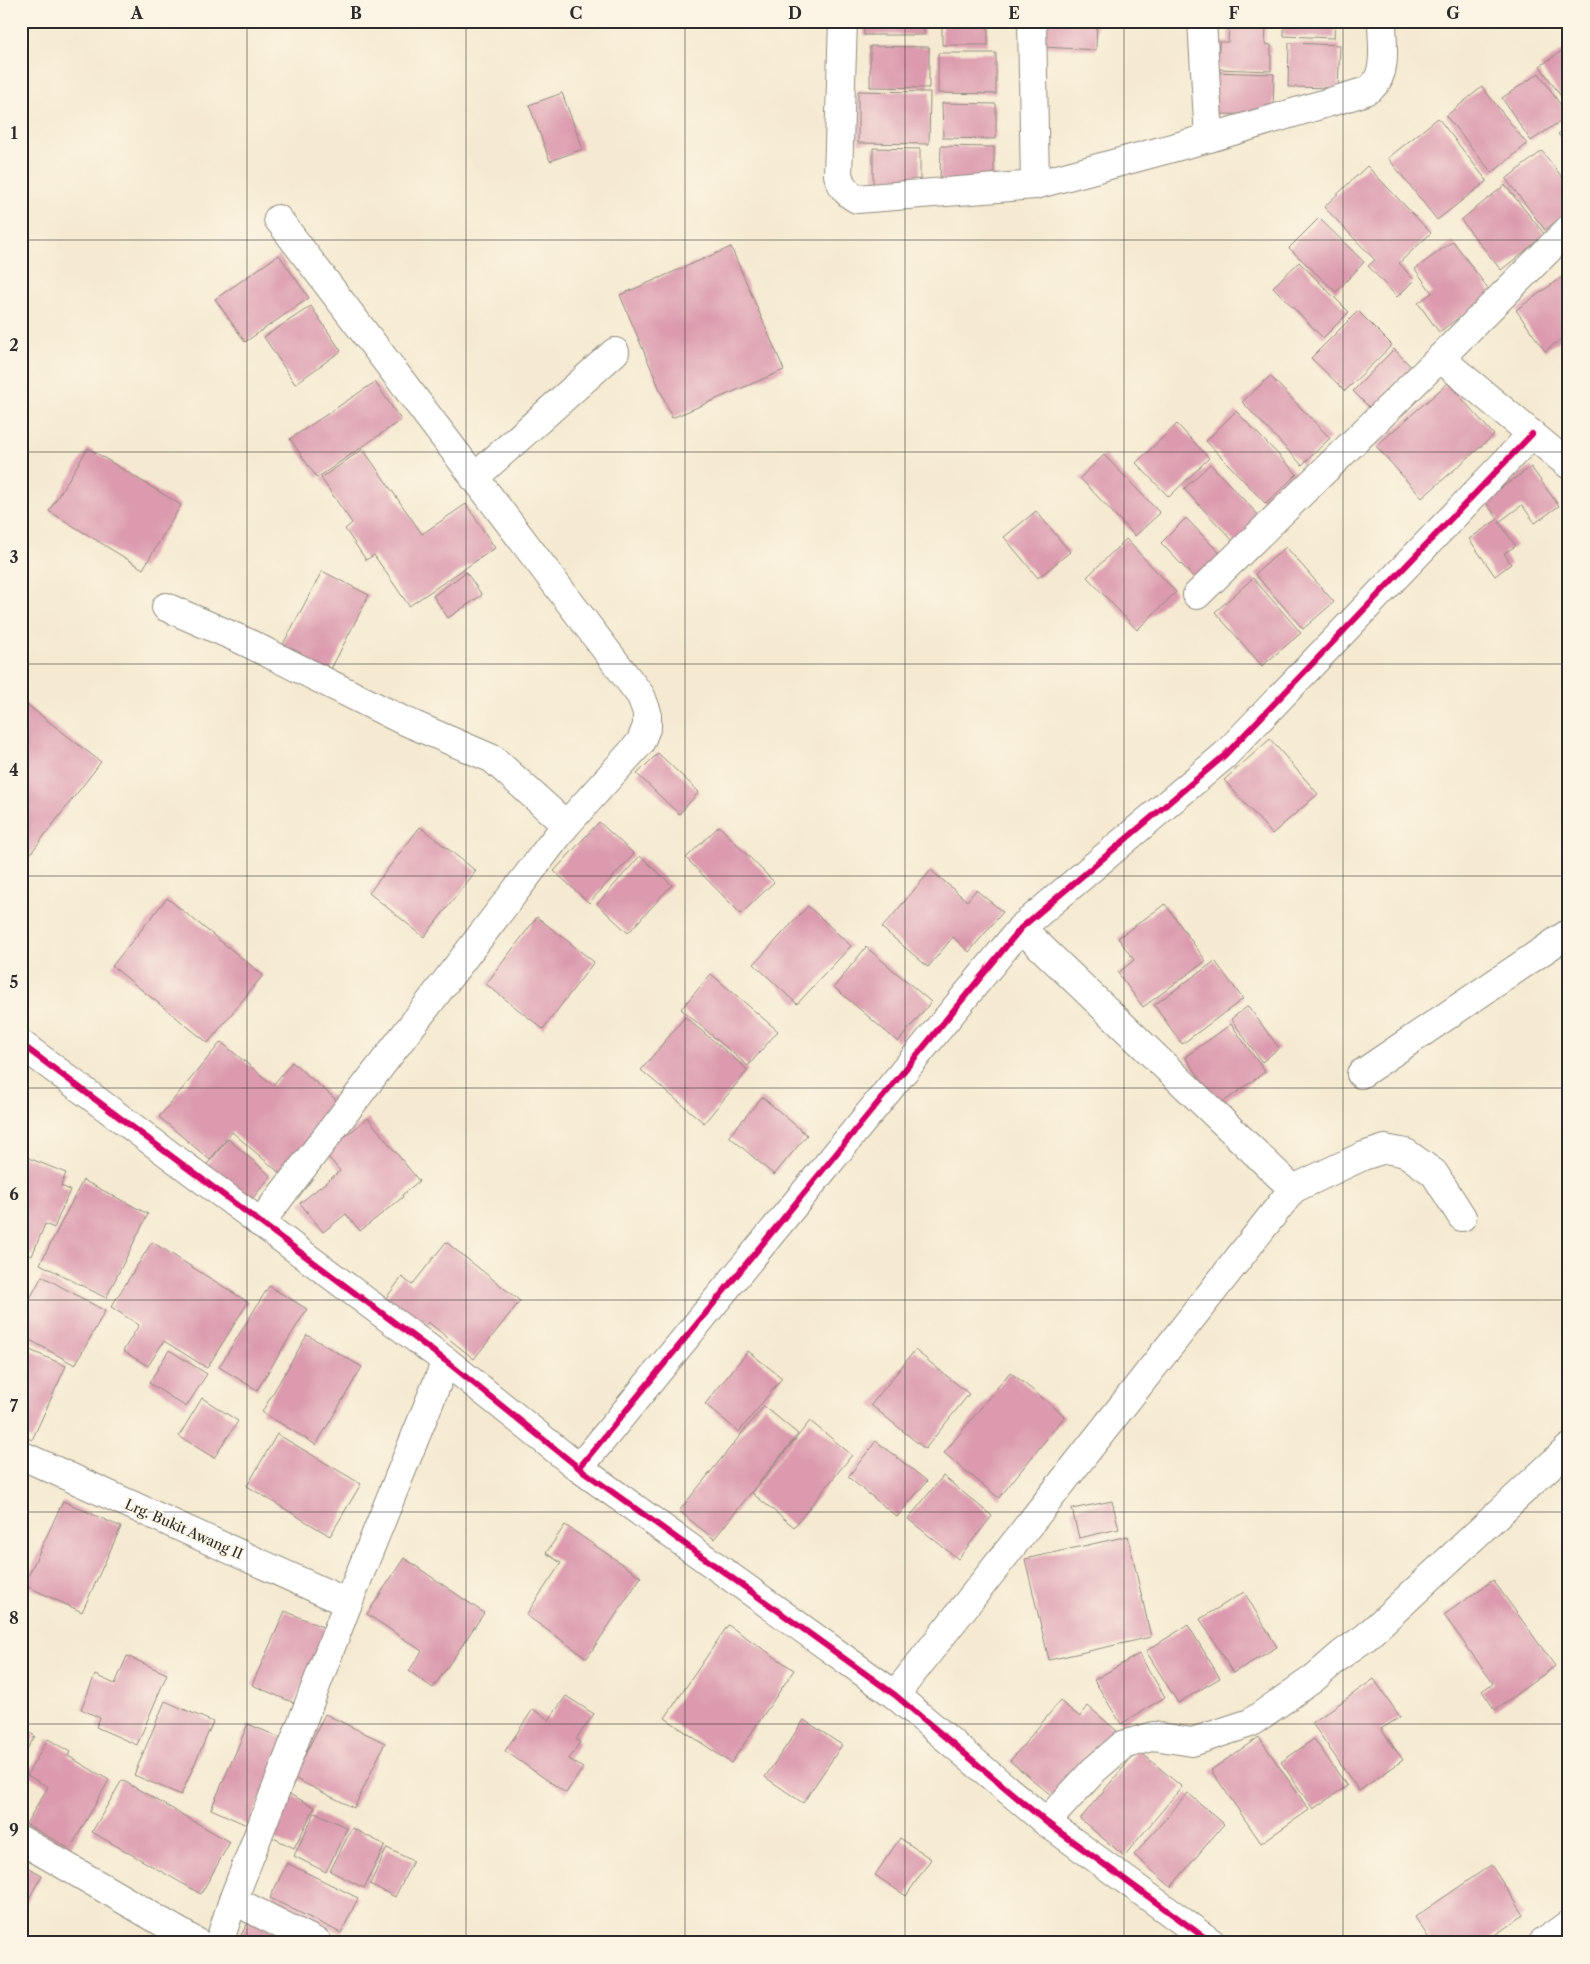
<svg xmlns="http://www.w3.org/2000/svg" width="1590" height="1964" font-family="'Libre Caslon Text',serif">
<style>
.building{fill:#db9aae}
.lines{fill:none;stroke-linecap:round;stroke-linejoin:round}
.street-casing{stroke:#908a7e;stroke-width:30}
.street{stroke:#fff;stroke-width:28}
.cycleway-casing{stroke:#fcf5e5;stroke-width:9}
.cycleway{stroke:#d6006c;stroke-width:6}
.grid{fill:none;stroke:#2b2b2b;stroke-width:1;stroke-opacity:0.55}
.labels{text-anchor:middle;stroke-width:4;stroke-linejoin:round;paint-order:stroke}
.street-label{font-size:14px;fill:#2b2b2b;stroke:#fcf5e5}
.neatline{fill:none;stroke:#2b2b2b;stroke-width:2}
.grid-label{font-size:16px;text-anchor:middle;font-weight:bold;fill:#2b2b2b}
</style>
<rect width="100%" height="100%" fill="#fcf5e5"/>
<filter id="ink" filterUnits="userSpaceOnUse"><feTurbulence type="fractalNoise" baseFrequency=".02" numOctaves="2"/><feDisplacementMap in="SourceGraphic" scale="10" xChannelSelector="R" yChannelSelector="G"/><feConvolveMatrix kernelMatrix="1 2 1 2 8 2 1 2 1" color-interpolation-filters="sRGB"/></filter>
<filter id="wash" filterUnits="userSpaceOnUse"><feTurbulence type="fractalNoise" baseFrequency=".0096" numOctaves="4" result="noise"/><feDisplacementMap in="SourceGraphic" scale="20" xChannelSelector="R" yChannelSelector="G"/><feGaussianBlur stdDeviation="1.12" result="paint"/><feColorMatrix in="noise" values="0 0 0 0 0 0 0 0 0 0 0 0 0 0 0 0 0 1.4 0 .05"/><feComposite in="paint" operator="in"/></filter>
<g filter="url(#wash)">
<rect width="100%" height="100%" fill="#f5ead1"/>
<g id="blocks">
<g class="building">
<rect x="864" y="21" width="60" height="14"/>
<rect x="942" y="21" width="46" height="24"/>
<polygon points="1044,21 1097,21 1096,50 1043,47"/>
<polygon points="1284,21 1335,21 1334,38 1284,36"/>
<polygon points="1229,24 1266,26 1265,44 1271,45 1271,71 1218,69 1219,42 1228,42"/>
<polygon points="1289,43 1340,45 1338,88 1288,87"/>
<polygon points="870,46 929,47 929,88 870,87"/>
<polygon points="1569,46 1569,108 1540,66"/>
<polygon points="938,53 996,53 996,94 938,93"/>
<polygon points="1214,72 1274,74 1273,115 1213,114"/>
<polygon points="1539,73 1568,116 1531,141 1502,98"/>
<polygon points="1482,87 1527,144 1492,173 1446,116"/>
<polygon points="858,91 930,92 929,144 858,143"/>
<polygon points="562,93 583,149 550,161 529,105"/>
<polygon points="942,103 996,104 996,139 943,138"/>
<polygon points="1438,118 1487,181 1437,220 1388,158"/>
<polygon points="1569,125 1569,147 1558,134"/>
<polygon points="941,146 994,147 994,183 940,183"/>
<polygon points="873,148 920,149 920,189 873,188"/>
<polygon points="1542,151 1569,186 1569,211 1545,230 1506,179"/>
<polygon points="1367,166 1431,233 1399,263 1414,280 1397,297 1368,266 1375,260 1324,207"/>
<polygon points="1505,185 1545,235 1501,270 1461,220"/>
<polygon points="1319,218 1364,262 1336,292 1289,248"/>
<polygon points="1453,241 1492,294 1439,332 1418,303 1432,293 1415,269"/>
<polygon points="731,247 784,370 672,418 620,295"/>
<polygon points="279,255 309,298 245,342 215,299"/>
<polygon points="1299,262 1349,312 1323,338 1273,287"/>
<polygon points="1565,275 1569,281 1569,334 1545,351 1516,310"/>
<polygon points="311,306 341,351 295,384 264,337"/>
<polygon points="1358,311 1392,345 1345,391 1311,358"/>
<polygon points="1394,349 1417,373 1376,414 1353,391"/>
<polygon points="1270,376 1330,438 1302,465 1242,402"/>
<polygon points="375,382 401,420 317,478 290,439"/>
<polygon points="1448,383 1494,435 1422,498 1376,446"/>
<polygon points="1236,411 1297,474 1266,504 1206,441"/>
<polygon points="1177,424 1209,458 1169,497 1136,463"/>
<polygon points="88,448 181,505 143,569 49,511"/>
<polygon points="363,449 422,534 466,504 495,548 409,606 374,555 366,560 345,529 352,523 321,478"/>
<polygon points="1104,455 1160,513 1135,536 1080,478"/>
<polygon points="1210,464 1263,520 1237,545 1184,489"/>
<polygon points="1531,467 1559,506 1535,523 1522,505 1499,522 1516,546 1504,553 1511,564 1495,576 1469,539 1498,519 1484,500"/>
<polygon points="1036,511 1070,552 1038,578 1004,537"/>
<polygon points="1186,518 1227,561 1202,586 1161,543"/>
<polygon points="1126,539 1176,592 1137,630 1087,577"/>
<polygon points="1286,547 1334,602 1303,629 1255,574"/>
<polygon points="322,571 369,595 328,675 280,650"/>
<polygon points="466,572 482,595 448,618 433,596"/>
<polygon points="1253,578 1301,633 1262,666 1215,612"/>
<polygon points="21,700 101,762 21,866"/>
<polygon points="1270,739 1318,794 1272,834 1224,780"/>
<polygon points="658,753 699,792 679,814 637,774"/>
<polygon points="599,822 634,854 589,903 554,871"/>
<polygon points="719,826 774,882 741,914 686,858"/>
<polygon points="420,827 476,871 424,937 369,893"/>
<polygon points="640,856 672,885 628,933 597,904"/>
<polygon points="931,870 967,901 976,890 1003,912 969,952 953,937 928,967 882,928"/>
<polygon points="167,898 263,975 208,1043 112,966"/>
<polygon points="1165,904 1206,961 1143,1007 1118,973 1134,960 1118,938"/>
<polygon points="808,906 851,946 797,1004 754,964"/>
<polygon points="537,917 594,962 543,1029 486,984"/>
<polygon points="866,947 931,1002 898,1042 834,987"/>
<polygon points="1215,961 1243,999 1182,1044 1154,1005"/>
<polygon points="711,974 778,1031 748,1066 681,1009"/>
<polygon points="1248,1006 1279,1048 1262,1062 1231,1019"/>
<polygon points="685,1017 748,1070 704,1123 641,1070"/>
<polygon points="1231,1024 1265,1072 1219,1105 1185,1057"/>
<polygon points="221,1042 273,1085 292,1062 341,1104 282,1175 232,1132 210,1160 159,1117"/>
<polygon points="762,1097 807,1135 774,1175 729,1136"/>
<polygon points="368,1118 419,1181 402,1195 403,1197 360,1231 346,1214 323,1232 300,1203 340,1171 325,1153"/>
<polygon points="228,1139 271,1176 247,1205 203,1169"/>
<polygon points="21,1155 66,1173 61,1186 70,1190 54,1228 45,1224 32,1256 21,1251"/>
<polygon points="83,1180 148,1214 106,1298 40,1264"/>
<polygon points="152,1242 248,1302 207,1368 164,1341 148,1366 123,1351 139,1325 111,1307"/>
<polygon points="446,1242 520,1301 474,1359 428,1322 417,1336 380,1306 402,1277 412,1285"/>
<polygon points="42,1276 105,1311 75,1365 21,1335 21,1315"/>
<polygon points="269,1286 307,1309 257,1390 219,1367"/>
<polygon points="307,1335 362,1367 316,1445 262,1412"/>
<polygon points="21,1346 66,1366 32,1440 21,1435"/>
<polygon points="169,1350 207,1374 186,1407 149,1383"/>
<polygon points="915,1350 969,1394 925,1449 871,1405"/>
<polygon points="748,1351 782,1378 739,1432 705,1404"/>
<polygon points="1010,1372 1065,1416 999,1498 944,1453"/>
<polygon points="202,1398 238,1421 214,1458 179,1436"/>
<polygon points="764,1406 798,1434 714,1539 679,1511"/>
<polygon points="810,1421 852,1455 794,1527 752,1493"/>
<polygon points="277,1434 361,1484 330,1536 247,1486"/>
<polygon points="876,1441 927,1481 897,1517 848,1477"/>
<polygon points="943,1476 992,1516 958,1559 908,1519"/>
<polygon points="63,1501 121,1527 82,1612 24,1585"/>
<polygon points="1112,1501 1119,1529 1079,1538 1072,1509"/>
<polygon points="565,1525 641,1577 587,1658 526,1615 561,1563 546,1553"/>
<polygon points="1128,1536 1151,1637 1049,1660 1025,1559"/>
<polygon points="404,1558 484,1613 433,1688 409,1671 422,1651 367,1614"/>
<polygon points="1493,1580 1555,1666 1495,1710 1482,1691 1493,1683 1444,1615"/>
<polygon points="1244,1592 1277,1647 1233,1673 1200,1619"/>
<polygon points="285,1611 327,1629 294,1703 252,1685"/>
<polygon points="728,1625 794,1670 731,1763 665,1718"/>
<polygon points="1188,1625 1220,1678 1178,1703 1146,1651"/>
<polygon points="1139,1654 1165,1697 1121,1724 1094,1680"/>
<polygon points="127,1656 167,1674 137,1745 96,1727 100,1718 81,1709 95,1675 115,1684"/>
<polygon points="1374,1679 1400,1717 1381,1729 1403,1760 1359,1791 1312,1723"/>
<polygon points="566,1696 594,1714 576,1739 580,1742 569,1759 583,1768 566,1793 505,1751 533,1709 549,1720"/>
<polygon points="165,1701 213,1722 181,1795 134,1775"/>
<polygon points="1060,1701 1080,1717 1088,1706 1117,1731 1058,1801 1010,1761"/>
<polygon points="325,1714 385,1743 354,1808 294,1778"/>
<polygon points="804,1720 842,1745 803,1803 765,1777"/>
<polygon points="248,1724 286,1740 249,1826 211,1809"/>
<polygon points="21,1728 35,1736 21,1759"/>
<polygon points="1259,1737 1309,1810 1261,1843 1211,1770"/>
<polygon points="48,1739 70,1752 68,1756 109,1780 70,1849 26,1824 48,1787 27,1775"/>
<polygon points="1314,1739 1347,1786 1313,1809 1281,1762"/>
<polygon points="1138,1750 1182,1787 1124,1856 1080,1819"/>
<polygon points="122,1780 230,1842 201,1894 92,1832"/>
<polygon points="287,1793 315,1807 294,1848 267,1835"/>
<polygon points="1188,1793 1224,1824 1171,1887 1134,1855"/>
<polygon points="315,1812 347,1828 326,1872 294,1856"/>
<polygon points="352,1828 385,1845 364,1888 330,1871"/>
<polygon points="900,1838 931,1859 906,1896 875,1875"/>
<polygon points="387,1848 413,1861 395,1897 370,1884"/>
<polygon points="287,1863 358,1898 341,1933 270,1898"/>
<polygon points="21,1864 42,1875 21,1913"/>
<polygon points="1491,1865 1524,1915 1483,1943 1432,1943 1415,1917"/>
<polygon points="251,1918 293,1943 236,1943"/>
</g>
</g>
</g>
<g filter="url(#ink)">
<use href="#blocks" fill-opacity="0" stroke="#908a7e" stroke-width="1"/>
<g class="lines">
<defs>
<g id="street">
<path d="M 843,21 L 838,175 C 842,187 846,193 857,199 L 1035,185 L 1209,138 L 1357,94 C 1362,92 1368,91 1372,87 C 1388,73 1382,41 1382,21"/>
<polyline points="1032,21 1035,185"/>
<polyline points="1202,21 1209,138"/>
<polyline points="1440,358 1569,465"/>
<polyline points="474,478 615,352"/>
<polyline points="1197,595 1440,358 1569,229"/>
<polyline points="166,607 244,641 400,719 493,759 566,825"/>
<polyline points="21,1044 446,1361 579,1468 895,1695 1046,1822 1212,1943"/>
<polyline points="1361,1074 1569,933"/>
<polyline points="1293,1189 1363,1156 1385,1149 1406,1153 1434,1173 1462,1217"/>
<polyline points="260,1223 566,825 640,743 647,726 647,712 641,696 278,219"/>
<polyline points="21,1455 348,1603"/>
<polyline points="579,1468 1021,928 1225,755 1532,434"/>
<polyline points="895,1695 1293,1189 1021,928"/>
<polyline points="1046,1822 1094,1770 1123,1745 1154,1736 1192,1742 1250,1723 1313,1679 1342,1654 1366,1637 1569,1448"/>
<polyline points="21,1840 198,1943"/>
<polyline points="233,1900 318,1943"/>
<polyline points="219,1943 233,1900 348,1603 446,1361"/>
<polyline points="1542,1943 1569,1924"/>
</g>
</defs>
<use href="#street" class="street-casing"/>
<use href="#street" class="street"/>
<defs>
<g id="cycleway">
<polyline points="21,1044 446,1361 579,1468 895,1695 1046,1822 1212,1943"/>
<polyline points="579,1468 1021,928 1225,755 1532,434"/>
</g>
</defs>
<use href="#cycleway" class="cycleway-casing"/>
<use href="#cycleway" class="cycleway"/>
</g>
</g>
<path class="grid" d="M 247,21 L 247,1943M 466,21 L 466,1943M 685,21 L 685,1943M 905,21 L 905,1943M 1124,21 L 1124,1943M 1343,21 L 1343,1943M 21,240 L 1569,240M 21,452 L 1569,452M 21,664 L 1569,664M 21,876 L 1569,876M 21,1088 L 1569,1088M 21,1300 L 1569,1300M 21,1512 L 1569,1512M 21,1724 L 1569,1724"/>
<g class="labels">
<g class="street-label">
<text transform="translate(184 1529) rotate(24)" y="5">Lrg. Bukit Awang II</text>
</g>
</g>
<rect width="1590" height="1964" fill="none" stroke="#fcf5e5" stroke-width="55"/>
<rect x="28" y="28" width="1534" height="1908" class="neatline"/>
<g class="grid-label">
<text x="137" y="19">A</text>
<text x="356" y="19">B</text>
<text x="576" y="19">C</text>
<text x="795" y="19">D</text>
<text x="1014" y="19">E</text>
<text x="1234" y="19">F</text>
<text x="1453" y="19">G</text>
<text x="14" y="139">1</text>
<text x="14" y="351">2</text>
<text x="14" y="563">3</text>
<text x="14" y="776">4</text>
<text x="14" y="988">5</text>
<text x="14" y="1200">6</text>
<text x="14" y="1412">7</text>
<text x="14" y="1624">8</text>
<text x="14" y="1836">9</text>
</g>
</svg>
